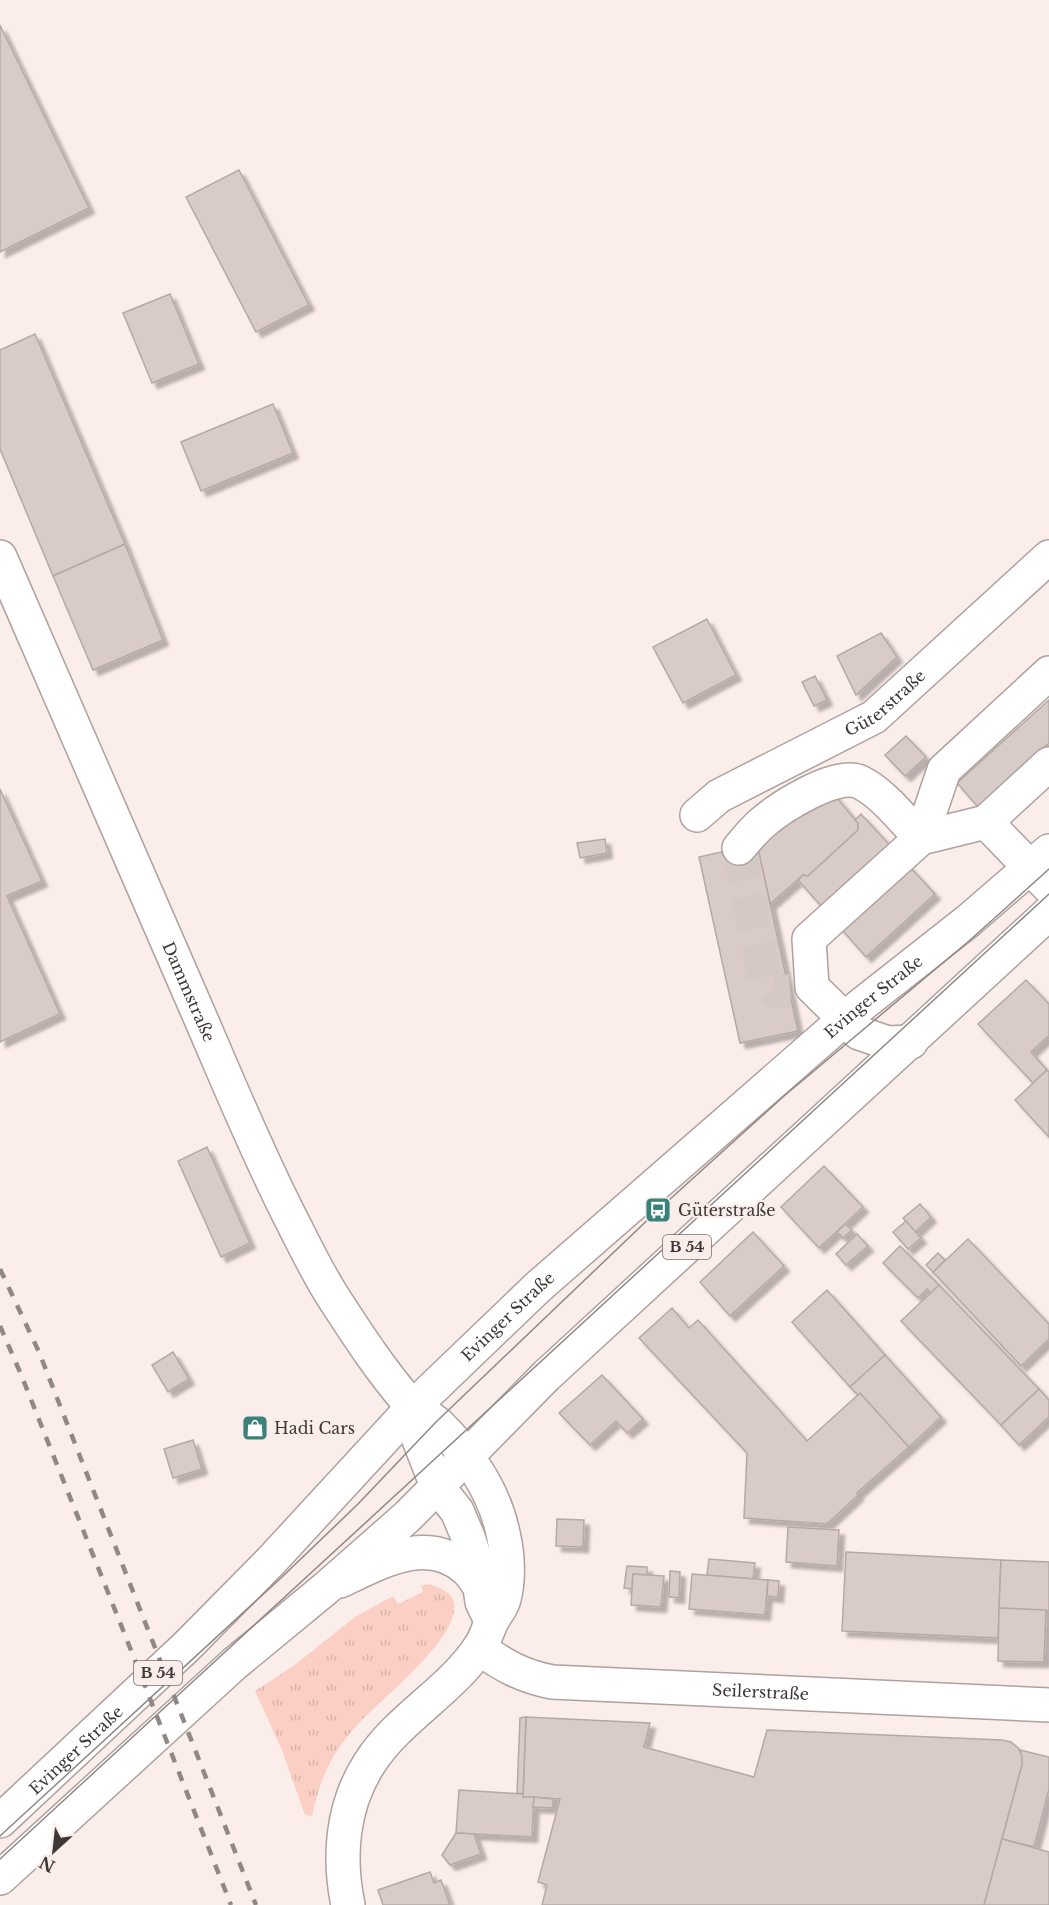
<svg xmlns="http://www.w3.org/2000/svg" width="1049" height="1905" font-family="'Libre Baskerville',serif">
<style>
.grass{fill:url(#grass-tufts)}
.building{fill:#d9cbc8;stroke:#b6a9a5;stroke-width:1.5;filter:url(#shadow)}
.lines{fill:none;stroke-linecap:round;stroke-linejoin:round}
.minor-tunnel{stroke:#d5c9c6;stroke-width:33;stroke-dasharray:33 16;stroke-linecap:butt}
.minor-casing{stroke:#aea19e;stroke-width:36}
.major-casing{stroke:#aea19e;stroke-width:36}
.minor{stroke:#fff;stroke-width:33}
.major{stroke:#fff;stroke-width:33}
.tram{stroke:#918886;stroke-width:1.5}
.rail{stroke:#918886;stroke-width:4.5;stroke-dasharray:10 10;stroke-linecap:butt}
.labels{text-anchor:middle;stroke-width:4.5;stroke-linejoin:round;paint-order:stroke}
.shield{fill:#fbedea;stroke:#766e6d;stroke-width:1.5}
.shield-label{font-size:15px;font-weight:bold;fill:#3d3837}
.street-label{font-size:16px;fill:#3d3837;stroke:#fbedea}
.poi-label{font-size:16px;fill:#3d3837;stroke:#fbedea;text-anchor:start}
</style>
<defs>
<pattern id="grass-tufts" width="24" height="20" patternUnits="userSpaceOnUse" patternTransform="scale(1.5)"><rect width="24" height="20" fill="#fbcfc3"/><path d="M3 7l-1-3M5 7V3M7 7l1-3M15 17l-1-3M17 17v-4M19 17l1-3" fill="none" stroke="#d8b2a8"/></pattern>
<filter id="shadow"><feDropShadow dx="5.5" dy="5.5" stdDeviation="1.5" flood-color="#0004"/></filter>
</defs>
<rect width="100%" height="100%" fill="#fbedea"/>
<path class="grass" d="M 429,1584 C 438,1587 452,1592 454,1603 C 460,1637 385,1696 362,1720 C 354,1728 346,1738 339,1748 C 325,1768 317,1792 312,1816 L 305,1815 L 282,1750 L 255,1691 L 292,1667 L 355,1617 L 393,1596 L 398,1604 L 423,1592 L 421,1586 Z"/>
<g class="building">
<polygon points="0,25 89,208 0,252"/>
<polygon points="239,170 309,305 256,332 186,197"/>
<polygon points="170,294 199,364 152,383 123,313"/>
<polygon points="35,334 125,544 53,576 0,449 0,350"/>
<polygon points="273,404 293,453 201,491 181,442"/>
<polygon points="125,544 163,640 93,670 53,576"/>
<polygon points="707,619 736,675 683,703 653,647"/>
<polygon points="881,633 897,657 856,695 837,656"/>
<polygon points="815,676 827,700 814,706 802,682"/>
<polygon points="1049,700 1049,743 978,807 957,783"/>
<polygon points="906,736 926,757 905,776 885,755"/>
<polygon points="0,789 42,881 7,896 60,1014 0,1042"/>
<polygon points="832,792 858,823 858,830 808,876 803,875 770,904 757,844"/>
<polygon points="861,814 935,894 866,957 798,880 803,875 808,876 858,830 858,823 855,820"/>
<polygon points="605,839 607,853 580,858 577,843"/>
<polygon points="757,844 798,1031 740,1043 699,857"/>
<polygon points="1026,980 1049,1004 1049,1039 1047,1037 1031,1052 1047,1070 1033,1083 978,1024"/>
<polygon points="1047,1070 1049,1072 1049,1137 1015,1100"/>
<polygon points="207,1147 250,1243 221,1257 178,1161"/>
<polygon points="824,1166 863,1207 819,1248 781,1207"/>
<polygon points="920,1204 931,1217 915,1232 903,1218"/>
<polygon points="906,1221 921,1238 908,1249 893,1232"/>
<polygon points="845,1224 852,1230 843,1238 837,1232"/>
<polygon points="753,1232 784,1266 730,1316 700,1282"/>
<polygon points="857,1234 868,1246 846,1265 836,1254"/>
<polygon points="968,1239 1049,1324 1049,1339 1021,1366 933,1272"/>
<polygon points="900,1246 939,1285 931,1293 927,1289 918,1298 883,1263"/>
<polygon points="938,1253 945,1260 933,1272 926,1265"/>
<polygon points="939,1285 1039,1389 1001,1425 901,1321"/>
<polygon points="827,1290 885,1355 850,1387 792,1322"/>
<polygon points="672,1308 689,1328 698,1320 807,1441 860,1393 909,1447 857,1493 858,1495 827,1524 744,1518 747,1453 639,1338"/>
<polygon points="173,1352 189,1379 168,1392 152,1365"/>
<polygon points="885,1355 941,1417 909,1447 860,1393 858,1395 850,1387"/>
<polygon points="602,1375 643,1419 627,1433 616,1421 590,1445 559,1413"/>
<polygon points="1039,1389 1049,1400 1049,1417 1019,1445 1001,1425"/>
<polygon points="193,1440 202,1469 173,1478 164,1449"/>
<polygon points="557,1519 584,1520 583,1547 556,1546"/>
<polygon points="788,1527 839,1530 837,1566 786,1562"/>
<polygon points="846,1552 1001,1560 998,1638 842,1631"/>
<polygon points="709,1559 755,1563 753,1579 707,1575"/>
<polygon points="1001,1560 1049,1562 1049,1611 999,1608"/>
<polygon points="627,1566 647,1567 647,1575 633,1574 632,1589 624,1588"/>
<polygon points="670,1571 680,1572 679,1598 669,1597"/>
<polygon points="633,1574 664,1576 661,1607 631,1605"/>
<polygon points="692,1574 768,1580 765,1615 689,1609"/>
<polygon points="768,1580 779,1581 778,1597 767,1596"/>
<polygon points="999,1608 1046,1610 1044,1662 998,1661"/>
<polygon points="526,1717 650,1723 644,1747 754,1777 767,1730 1002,1740 1011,1742 1018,1748 1022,1756 1022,1765 984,1905 542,1905 547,1885 538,1882 560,1799 523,1797"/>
<polygon points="526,1717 523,1794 517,1793 520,1718"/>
<polygon points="1020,1750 1049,1757 1049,1789 1034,1847 1002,1839 1022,1765 1022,1756"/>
<polygon points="459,1790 523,1794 523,1797 534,1797 532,1837 456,1833"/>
<polygon points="534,1797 553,1799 553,1808 533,1807"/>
<polygon points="456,1833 474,1834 481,1854 450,1865 442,1855"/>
<polygon points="1002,1839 1049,1852 1049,1905 984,1905"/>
<polygon points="430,1872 434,1883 441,1880 450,1905 383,1905 378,1890"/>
</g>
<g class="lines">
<polyline class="minor-tunnel" points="739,848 765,982 775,992 790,991"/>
<defs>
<g id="minor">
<path id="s1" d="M 0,557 C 66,708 131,859 197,1010 C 227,1079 255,1148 289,1215 C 304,1244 318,1275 337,1303 C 359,1337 382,1372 409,1403 C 418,1412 431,1417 440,1426 C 470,1456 496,1494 504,1538 C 508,1556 509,1580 504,1599 C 502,1607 497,1612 493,1619 C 488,1628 486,1638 480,1647 C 450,1692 398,1718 369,1764 C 342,1806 338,1857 348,1905"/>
<path id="s2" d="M 697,815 L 719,796 L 874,717 L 1049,557"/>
<polyline points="986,822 1049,887"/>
<path d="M 739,848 C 746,840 753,831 761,824 C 779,808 836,771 860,782 C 884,794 902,819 921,838 L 944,770 L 1049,673"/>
<polyline points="911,1042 888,1043 859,1033 812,987 809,939 921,838 986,822 1049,764"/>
<polyline points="413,1407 414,1425 419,1440 437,1486 457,1511 468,1537 477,1564 482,1602 491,1621"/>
<path d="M 340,1581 C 379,1563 427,1534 466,1569 C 472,1574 476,1582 481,1588"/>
<path id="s3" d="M 479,1648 C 504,1666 522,1676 552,1682 L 1049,1705"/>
</g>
<g id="major">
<path id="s4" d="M 0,1821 L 186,1647 L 271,1561 L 413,1407 L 538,1287 L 860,1006 L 968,921 L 1049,851"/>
<polyline points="0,1878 234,1664 325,1589 408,1516 547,1375 1049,913"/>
</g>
</defs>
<use href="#minor" class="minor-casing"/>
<use href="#major" class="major-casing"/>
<use href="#minor" class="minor"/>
<use href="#major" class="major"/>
<g class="tram">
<polyline points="0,1836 282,1577 358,1504 436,1422 658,1210 784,1096 969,941 1049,869"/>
<polyline points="0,1859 1049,894"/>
</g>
<g class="rail">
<polyline points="0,1269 39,1352 256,1905"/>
<polyline points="0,1326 20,1372 123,1630 231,1905"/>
</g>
</g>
<defs>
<symbol id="bus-square" viewBox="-11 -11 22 22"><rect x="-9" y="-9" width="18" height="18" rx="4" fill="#3a8179" stroke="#fbedea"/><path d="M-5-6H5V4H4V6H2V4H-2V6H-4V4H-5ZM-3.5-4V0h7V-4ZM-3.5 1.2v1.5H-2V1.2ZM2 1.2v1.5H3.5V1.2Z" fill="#fff"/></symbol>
<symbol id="shop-square" viewBox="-11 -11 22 22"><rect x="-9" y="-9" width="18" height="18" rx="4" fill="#3a8179" stroke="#fbedea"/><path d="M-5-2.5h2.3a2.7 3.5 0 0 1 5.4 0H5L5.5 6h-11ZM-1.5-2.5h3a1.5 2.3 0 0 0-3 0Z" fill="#fff"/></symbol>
</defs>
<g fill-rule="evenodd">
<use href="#bus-square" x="643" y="1195" width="30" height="30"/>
<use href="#shop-square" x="240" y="1413" width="30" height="30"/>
</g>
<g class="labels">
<g class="shield">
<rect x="663" y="1235" width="48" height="24" rx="4.5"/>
<rect x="134" y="1661" width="48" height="24" rx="4.5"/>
</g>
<g class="shield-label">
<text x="687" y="1252">B 54</text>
<text x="158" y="1678">B 54</text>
</g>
<g class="street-label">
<text dy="6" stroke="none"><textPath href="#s2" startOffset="220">Güterstraße</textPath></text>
<text dy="6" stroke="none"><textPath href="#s1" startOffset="474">Dammstraße</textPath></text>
<text dy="6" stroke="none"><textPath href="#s4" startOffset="1202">Evinger Straße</textPath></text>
<text dy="6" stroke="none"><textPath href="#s4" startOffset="716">Evinger Straße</textPath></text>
<text dy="6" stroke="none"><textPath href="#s3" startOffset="290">Seilerstraße</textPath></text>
<text dy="6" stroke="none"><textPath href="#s4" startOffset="104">Evinger Straße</textPath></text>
</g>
<g class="poi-label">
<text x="678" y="1216">Güterstraße</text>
<text x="274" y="1434">Hadi Cars</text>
</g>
</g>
<g transform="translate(54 1851) rotate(207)" stroke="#fbedea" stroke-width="4.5" paint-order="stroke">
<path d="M0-4.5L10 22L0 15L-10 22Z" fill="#3d3837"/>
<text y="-9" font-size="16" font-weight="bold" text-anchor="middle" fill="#3d3837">N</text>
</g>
</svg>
